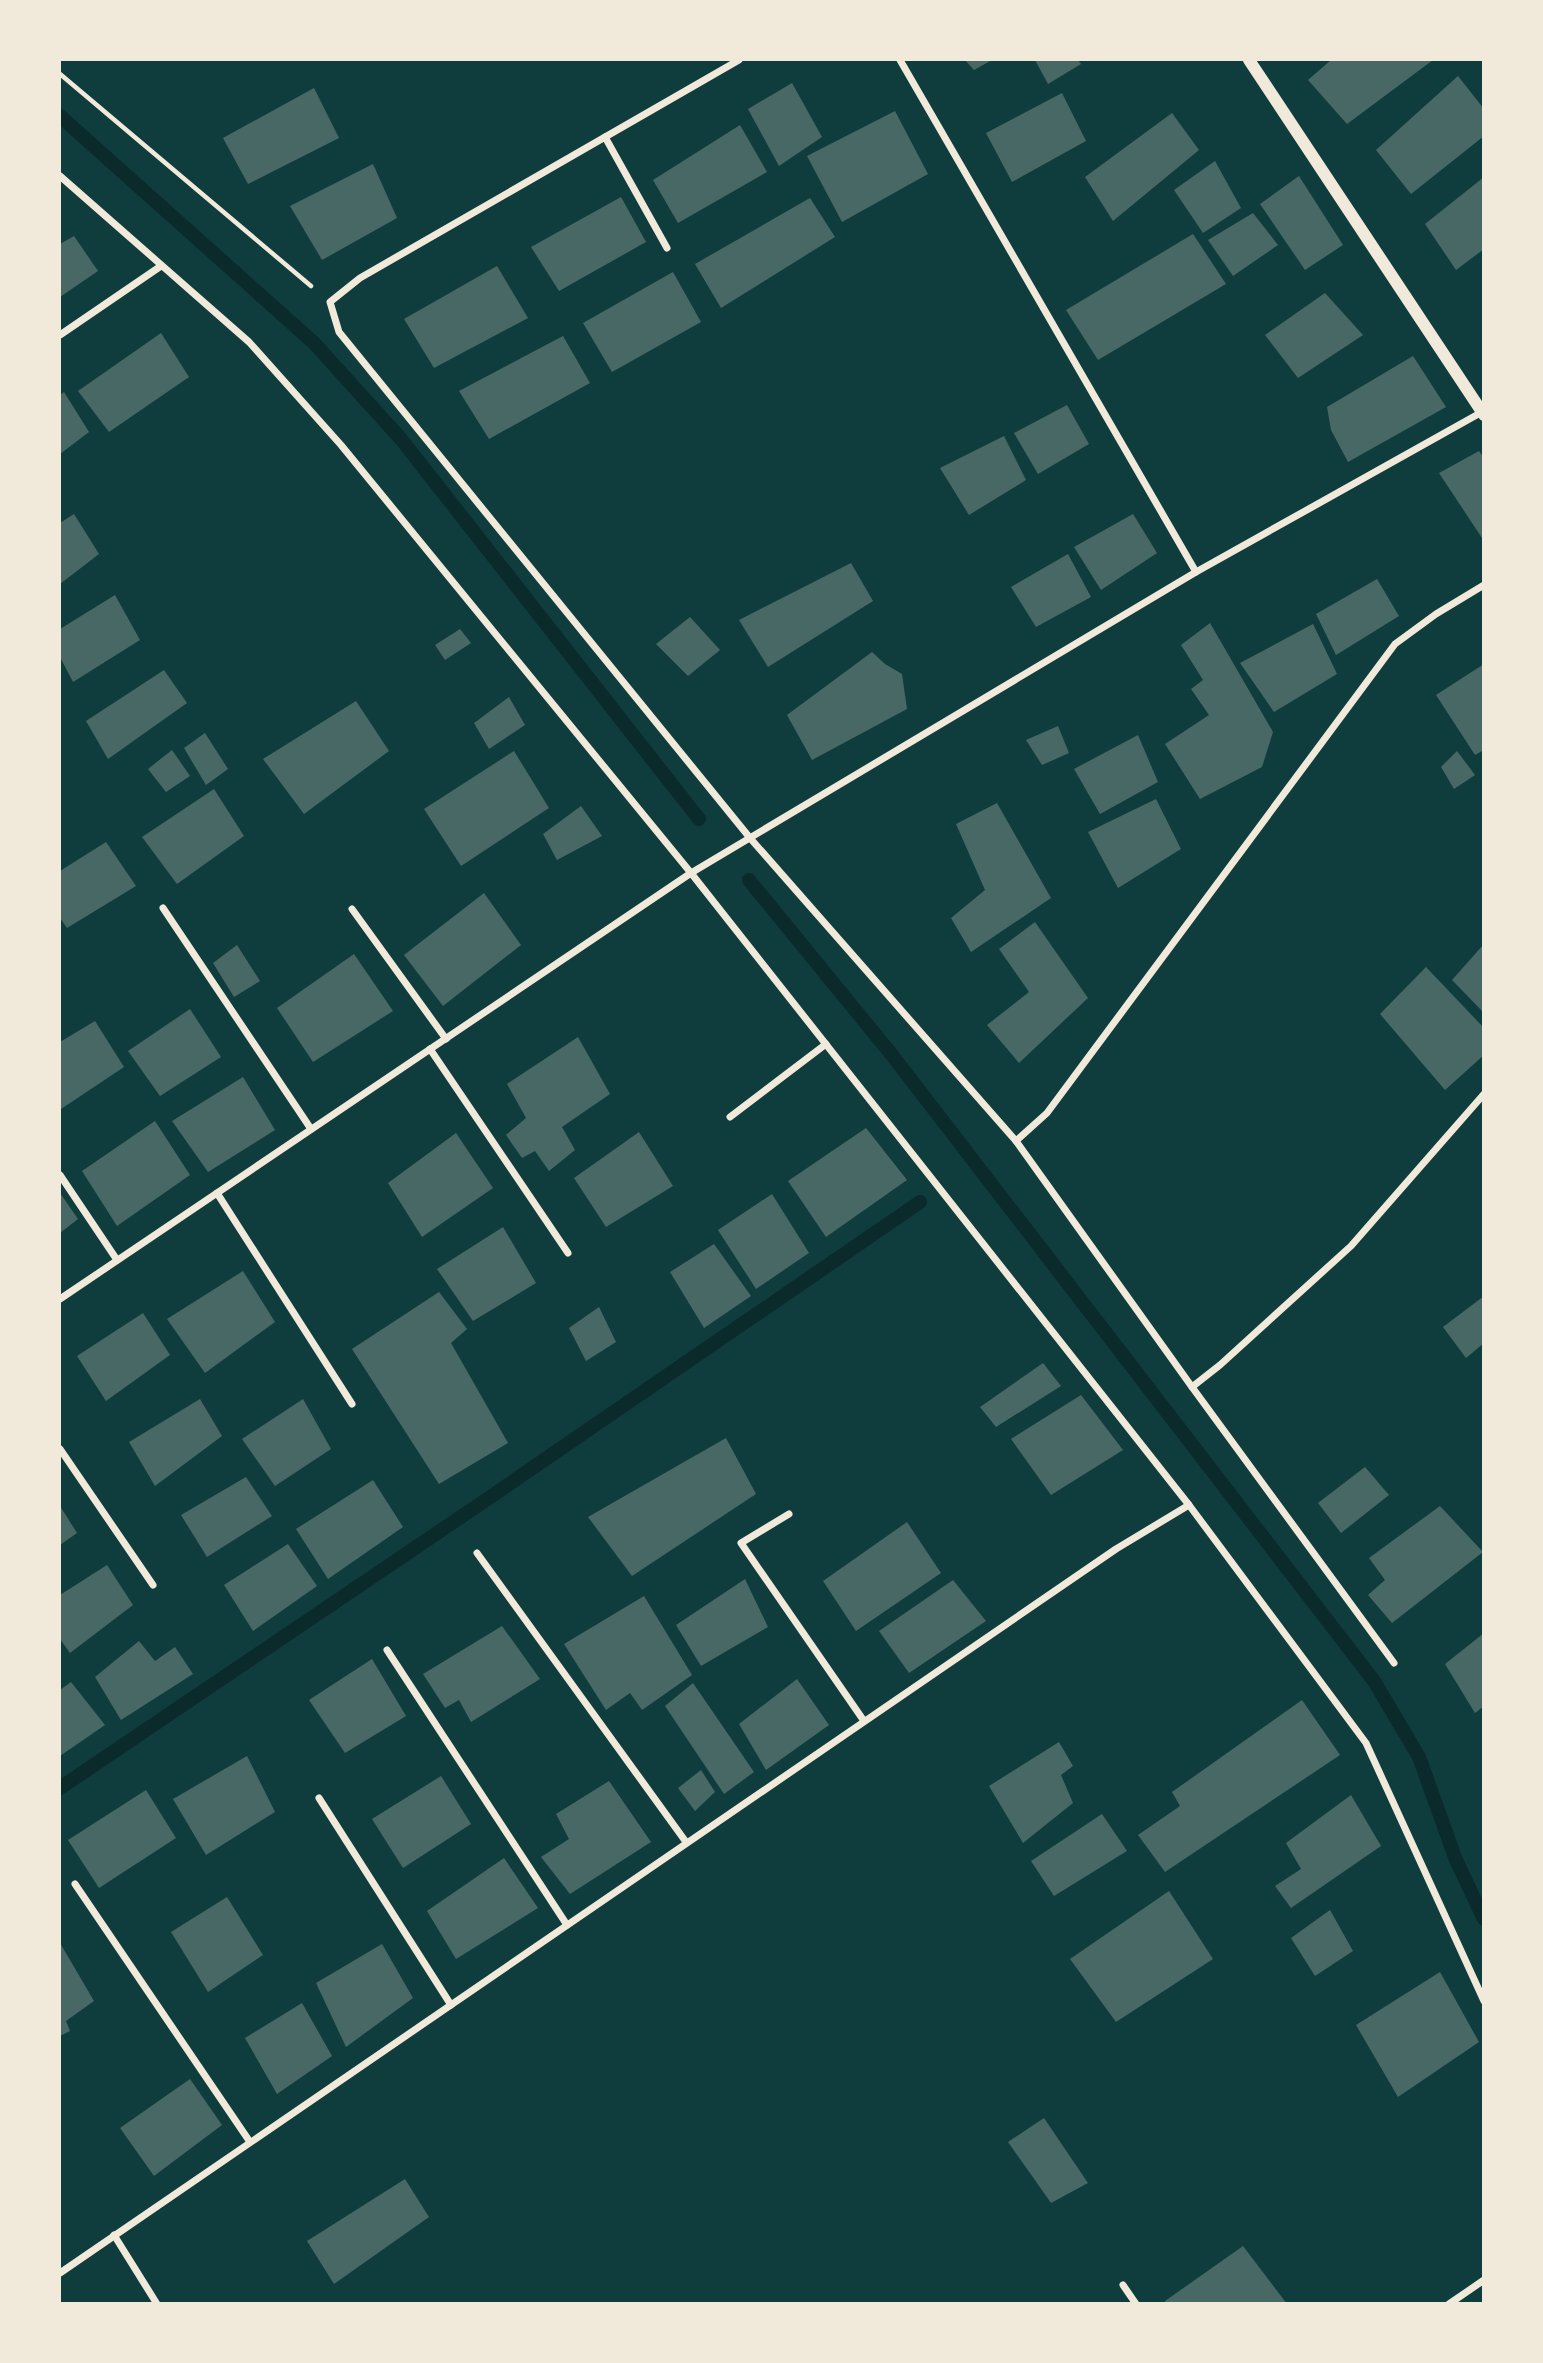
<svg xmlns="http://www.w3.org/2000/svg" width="1543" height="2363" font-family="Arial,sans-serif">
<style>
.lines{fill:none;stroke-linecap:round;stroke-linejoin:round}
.stream{stroke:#0a2a2b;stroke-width:14}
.building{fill:#486865}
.path{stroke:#f1e9da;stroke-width:4.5}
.minor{stroke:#f1e9da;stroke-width:7}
.tertiary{stroke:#f1e9da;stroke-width:12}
</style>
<rect width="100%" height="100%" fill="#0f3d3e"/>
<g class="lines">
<g class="stream">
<polyline points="60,116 314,343 401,439 699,819"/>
<polyline points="749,880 892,1055 1374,1681 1419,1757 1456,1860 1484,1919"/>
<polyline points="60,1788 483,1502 920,1202"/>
</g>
</g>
<g class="building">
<polygon points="965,60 992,60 974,70"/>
<polygon points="1035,60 1078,60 1081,64 1048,84"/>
<polygon points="1331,60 1433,60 1347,124 1308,80"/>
<polygon points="1458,76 1484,109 1484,136 1411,194 1376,150"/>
<polygon points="792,83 822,137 779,166 748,109"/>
<polygon points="314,88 339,138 248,184 223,138"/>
<polygon points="1062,93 1086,141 1012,182 986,133"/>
<polygon points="895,111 928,174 842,222 807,156"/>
<polygon points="1172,113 1199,150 1113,221 1085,177"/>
<polygon points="740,125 767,172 678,223 653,180"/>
<polygon points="1215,161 1241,208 1203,233 1174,190"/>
<polygon points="373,164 397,218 322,260 290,206"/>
<polygon points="1299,176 1343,245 1305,270 1260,204"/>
<polygon points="1484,177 1484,249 1456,270 1425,224"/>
<polygon points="621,197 646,242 559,291 531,247"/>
<polygon points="810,198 835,237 721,308 695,264"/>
<polygon points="1253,213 1278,245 1233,276 1208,240"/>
<polygon points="1193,234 1226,284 1098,360 1066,310"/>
<polygon points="74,236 98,271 60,297 60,244"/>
<polygon points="497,266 528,318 434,368 404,319"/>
<polygon points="673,272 701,322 612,372 583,323"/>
<polygon points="1325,293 1363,335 1298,378 1265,335"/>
<polygon points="161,333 189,377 109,432 78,391"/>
<polygon points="563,336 590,383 489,439 459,391"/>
<polygon points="1413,356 1446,407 1348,462 1331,430 1327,407"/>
<polygon points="64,392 89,432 60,454 60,395"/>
<polygon points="1067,405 1089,444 1038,474 1014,433"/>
<polygon points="1004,436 1026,480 969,515 940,468"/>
<polygon points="1479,451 1484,458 1484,541 1439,473"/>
<polygon points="74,514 99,554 60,584 60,523"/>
<polygon points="1133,514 1157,553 1101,590 1074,547"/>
<polygon points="1068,554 1091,597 1036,627 1011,587"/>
<polygon points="851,563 873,601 768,667 739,620"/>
<polygon points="1377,579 1399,616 1336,655 1316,614"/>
<polygon points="115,595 140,640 73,682 60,657 60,629"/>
<polygon points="690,617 720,650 688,676 656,644"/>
<polygon points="1210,623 1273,732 1262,767 1200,799 1165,744 1209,715 1191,689 1203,680 1181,645"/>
<polygon points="1313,624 1337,674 1274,712 1240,663"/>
<polygon points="460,629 471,643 445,660 435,645"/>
<polygon points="872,652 885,664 902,674 907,709 812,760 787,715"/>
<polygon points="1484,664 1484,750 1475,755 1436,695"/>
<polygon points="164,670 187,703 108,759 86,721"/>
<polygon points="509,697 525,725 489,749 474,723"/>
<polygon points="356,701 389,751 304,814 263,759"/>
<polygon points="1058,726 1069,753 1042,765 1026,740"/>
<polygon points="205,733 228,769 206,785 184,748"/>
<polygon points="1138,735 1158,782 1100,814 1074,769"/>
<polygon points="172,750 190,776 166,792 148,769"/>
<polygon points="514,751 549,808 461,866 424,809"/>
<polygon points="1457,751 1475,775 1454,789 1441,767"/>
<polygon points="214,789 244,836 177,884 142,837"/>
<polygon points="1156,799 1181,849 1118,888 1088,832"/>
<polygon points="997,803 1051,898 971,952 951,918 985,890 956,824"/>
<polygon points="581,806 602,836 557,860 543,834"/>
<polygon points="106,842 136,886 67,928 60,918 60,871"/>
<polygon points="484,893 521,945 443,1006 404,955"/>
<polygon points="1035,922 1088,998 1019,1063 987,1025 1029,992 999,949"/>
<polygon points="1484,944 1484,1013 1452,980"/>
<polygon points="237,945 260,981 234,997 213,963"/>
<polygon points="354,954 393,1011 313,1062 277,1008"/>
<polygon points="1426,967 1484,1028 1484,1055 1445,1090 1380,1014"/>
<polygon points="190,1009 221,1057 160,1096 128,1051"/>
<polygon points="95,1021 124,1067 61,1109 60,1042"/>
<polygon points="578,1037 610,1094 562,1127 575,1150 549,1171 535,1151 522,1158 506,1135 526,1118 507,1084"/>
<polygon points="243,1077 275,1130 208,1172 172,1121"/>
<polygon points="155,1121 190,1175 117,1226 82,1171"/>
<polygon points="866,1128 907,1180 826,1237 788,1181"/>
<polygon points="639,1132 673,1186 606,1227 574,1178"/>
<polygon points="456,1133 493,1188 422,1237 388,1183"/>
<polygon points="60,1193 78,1219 60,1233"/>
<polygon points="772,1194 809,1253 756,1289 718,1230"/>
<polygon points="503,1227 536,1283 473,1321 437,1269"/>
<polygon points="714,1244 751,1296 704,1328 670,1272"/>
<polygon points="243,1271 275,1322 205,1373 167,1319"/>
<polygon points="439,1292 467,1329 451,1343 508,1443 439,1484 352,1349"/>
<polygon points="1484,1296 1484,1343 1466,1358 1443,1327"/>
<polygon points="599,1307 616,1342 586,1361 569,1328"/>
<polygon points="143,1313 170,1355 106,1401 77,1356"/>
<polygon points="1043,1363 1061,1386 996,1427 980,1407"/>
<polygon points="1081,1395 1123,1450 1051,1495 1011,1439"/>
<polygon points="200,1399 222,1436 155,1486 129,1442"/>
<polygon points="303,1399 331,1449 275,1486 242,1439"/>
<polygon points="726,1438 756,1494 632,1576 588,1517"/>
<polygon points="1365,1467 1389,1495 1341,1533 1318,1503"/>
<polygon points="246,1477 272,1516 207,1557 181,1515"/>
<polygon points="373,1480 403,1527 328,1579 296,1529"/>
<polygon points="60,1506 77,1533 60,1545"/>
<polygon points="1440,1506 1483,1552 1392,1623 1368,1595 1385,1580 1369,1558"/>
<polygon points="907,1522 941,1573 856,1631 823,1581"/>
<polygon points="288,1544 317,1586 253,1631 224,1585"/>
<polygon points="107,1565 133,1605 70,1653 60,1639 60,1595"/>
<polygon points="745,1579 768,1627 701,1666 676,1625"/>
<polygon points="953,1580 986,1621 909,1673 879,1631"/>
<polygon points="644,1596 692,1675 642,1710 630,1693 606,1710 564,1644"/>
<polygon points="502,1626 540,1679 471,1722 459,1700 445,1708 423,1674"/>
<polygon points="1484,1633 1484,1706 1475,1713 1445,1664"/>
<polygon points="139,1641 155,1661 175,1647 193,1674 121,1720 95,1677"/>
<polygon points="372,1659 406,1716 345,1753 309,1700"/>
<polygon points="797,1679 829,1725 766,1770 739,1724"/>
<polygon points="71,1682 105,1725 60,1756 60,1690"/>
<polygon points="693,1683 754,1772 724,1794 665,1706"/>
<polygon points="1302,1700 1340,1755 1165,1872 1138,1835 1180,1806 1172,1792"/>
<polygon points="1059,1742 1073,1766 1061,1775 1073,1803 1023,1843 989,1786"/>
<polygon points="247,1756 275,1812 206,1855 173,1799"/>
<polygon points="701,1770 715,1792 695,1811 678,1788"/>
<polygon points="441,1776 471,1824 403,1868 372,1819"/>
<polygon points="609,1781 651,1842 570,1894 541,1857 569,1839 556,1814"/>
<polygon points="146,1790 176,1838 99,1888 68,1840"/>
<polygon points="1351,1795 1381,1846 1291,1908 1275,1886 1301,1869 1286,1843"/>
<polygon points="1102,1814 1127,1851 1054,1896 1031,1861"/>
<polygon points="504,1858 538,1908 456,1959 427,1911"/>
<polygon points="1169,1891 1213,1959 1116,2022 1070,1959"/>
<polygon points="227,1897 263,1955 208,1992 171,1932"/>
<polygon points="1330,1910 1353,1951 1315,1976 1291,1938"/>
<polygon points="60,1943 94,2001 66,2021 70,2031 60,2036"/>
<polygon points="382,1944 413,1998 346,2047 316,1983"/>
<polygon points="1440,1972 1479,2042 1398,2097 1356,2025"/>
<polygon points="302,2003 332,2056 277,2094 245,2038"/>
<polygon points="190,2079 222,2125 154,2176 120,2128"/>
<polygon points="1044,2118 1088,2183 1051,2203 1008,2142"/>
<polygon points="405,2179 429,2217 334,2284 307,2241"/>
<polygon points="1243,2246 1287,2304 1166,2304 1165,2301"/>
</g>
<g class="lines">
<polyline class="path" points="60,74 311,286"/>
<g class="minor">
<polyline points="739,60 360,278 330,302 339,332 750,838 1016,1141 1047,1113 1395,644 1436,614 1484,585"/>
<polyline points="900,60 1196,572"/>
<polyline points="605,137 667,248"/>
<polyline points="60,176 249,342 341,445 691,873 1189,1505 1366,1743 1484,2001"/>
<polyline points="60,335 161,266"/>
<polyline points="163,908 311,1129"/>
<polyline points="352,909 446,1039"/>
<polyline points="430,1049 568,1253"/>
<polyline points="730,1117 826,1044"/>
<polyline points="1016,1141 1192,1387 1220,1365 1351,1246 1484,1094"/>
<polyline points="60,1175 117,1260"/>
<polyline points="217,1193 352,1404"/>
<polyline points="60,1299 691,873 1196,572 1482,412"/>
<polyline points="1192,1387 1394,1663"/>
<polyline points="60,1449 153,1585"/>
<polyline points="789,1514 741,1543 864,1721"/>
<polyline points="477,1553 686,1842"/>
<polyline points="387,1650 567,1925"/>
<polyline points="319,1798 451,2005"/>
<polyline points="75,1884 250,2142"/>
<polyline points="114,2235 157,2304"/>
<polyline points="60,2273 1116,1549 1189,1505"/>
<polyline points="1123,2285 1136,2304"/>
<polyline points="1449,2304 1484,2280"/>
</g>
<polyline class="tertiary" points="1249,60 1484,415"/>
</g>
<rect width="1543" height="2363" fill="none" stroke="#f1e9da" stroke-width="122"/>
</svg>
